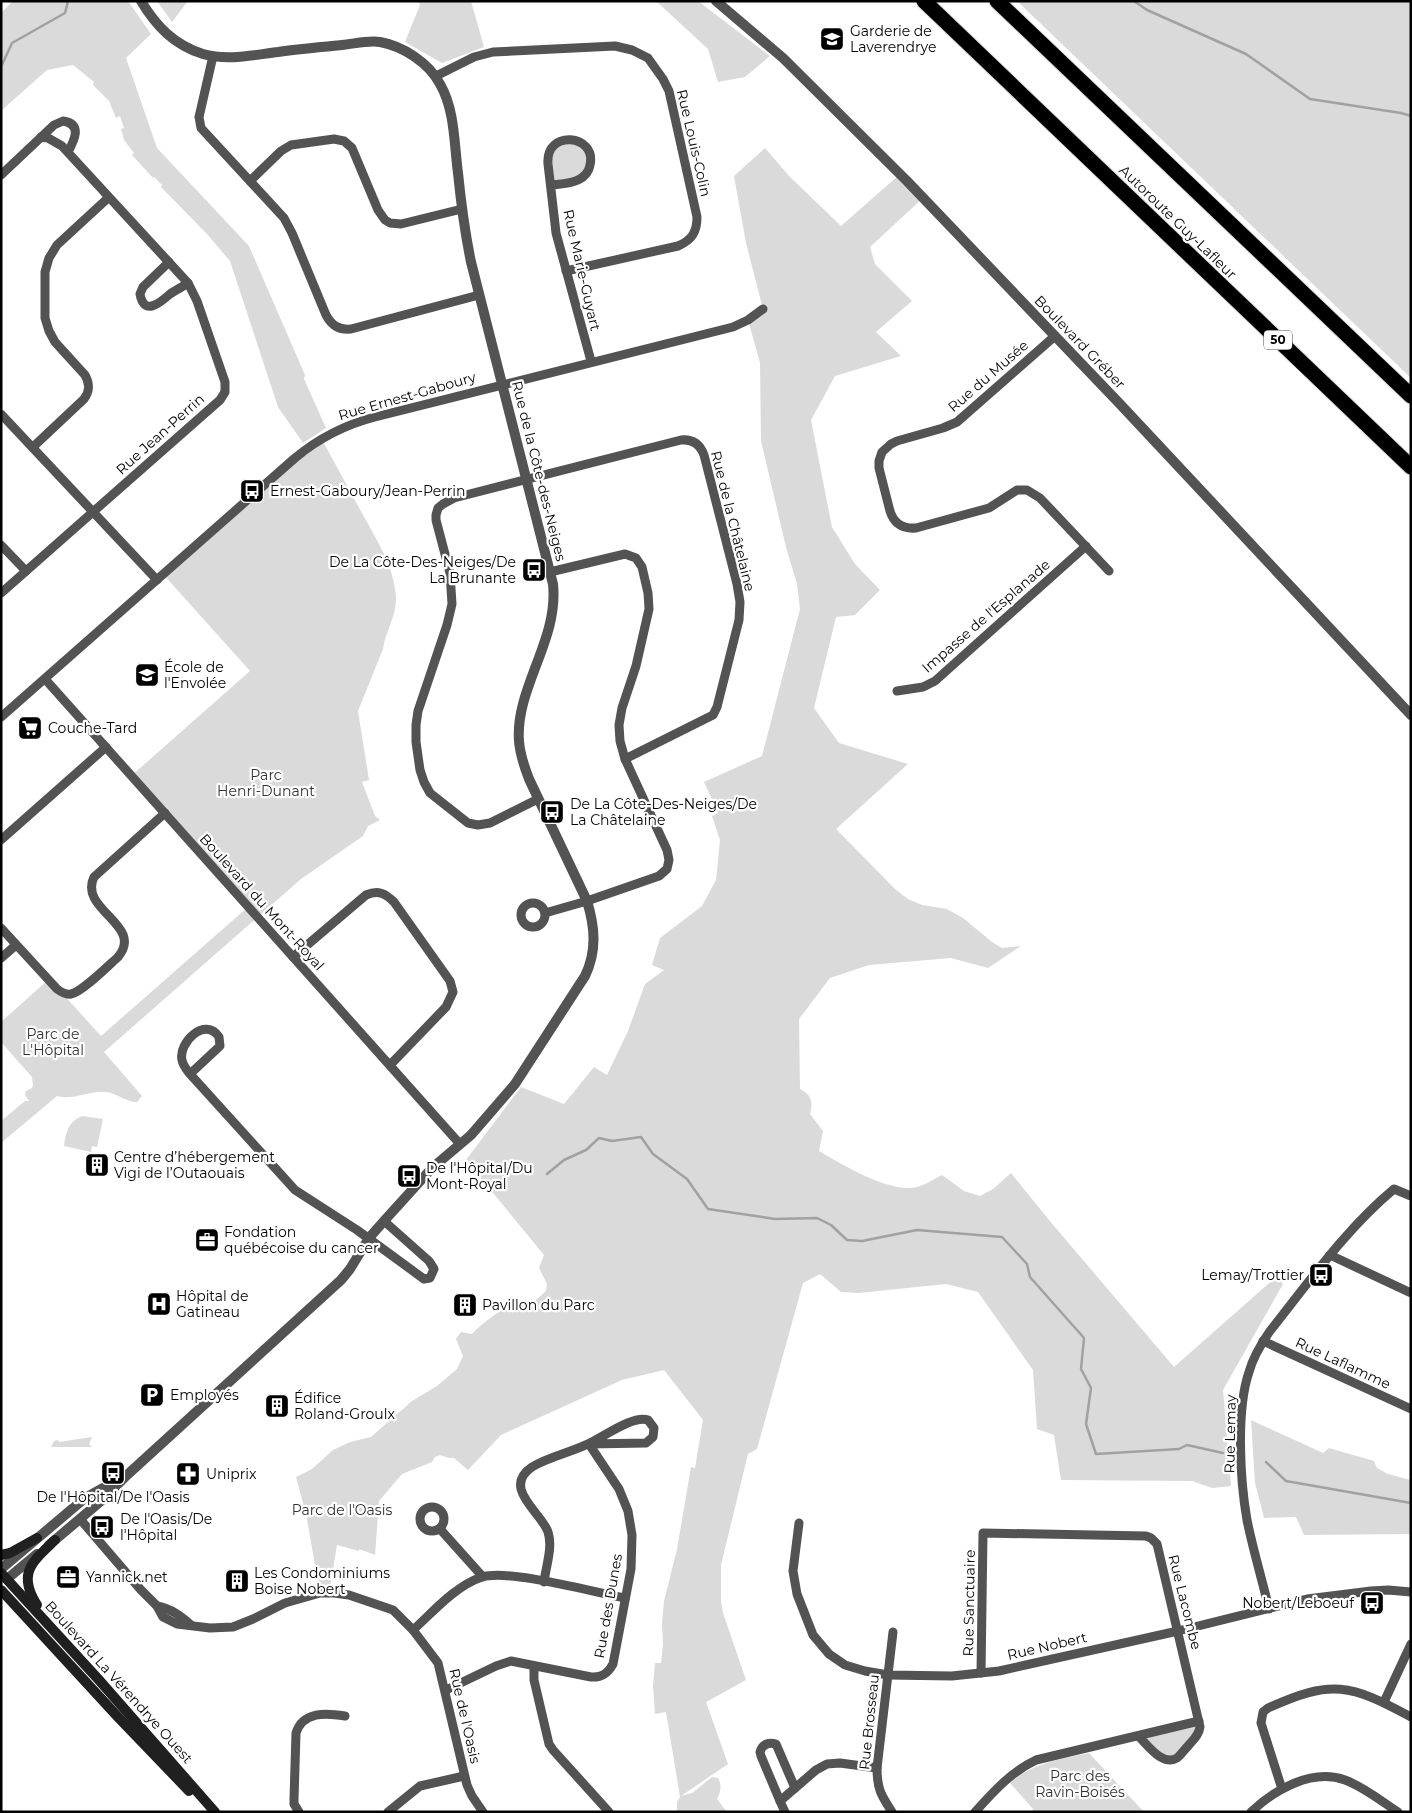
<svg xmlns="http://www.w3.org/2000/svg" width="1412" height="1813" font-family="Montserrat,sans-serif">
<style>
.green{fill:#dadada}
.lines{fill:none;stroke-linecap:round;stroke-linejoin:round}
.stream{stroke:#a1a1a1;stroke-width:2.5}
.motorway-casing{stroke:#dbdbdb;stroke-width:17}
.minor{stroke:#535353;stroke-width:9}
.tertiary{stroke:#535353;stroke-width:10}
.secondary{stroke:#202020;stroke-width:10}
.motorway{stroke:#000;stroke-width:15}
.labels{text-anchor:middle;stroke-width:4.5;stroke-linejoin:round;paint-order:stroke}
.shield{fill:#fff;stroke:#4c4c4c;stroke-width:1}
.shield-label{font-size:12px;font-weight:bold;fill:#000}
.poi-label{font-size:14px;fill:#000;stroke:#fff;text-anchor:start}
.street-label{font-size:14px;fill:#000;stroke:#fff}
.park-label{font-size:14px;fill:#313131;stroke:#fff}
</style>
<rect width="100%" height="100%" fill="#fff"/>
<g class="green">
<polygon points="13,1 128,1 151,34 126,58 157,148 249,246 305,375 304,379 326,428 303,443 278,407 230,261 207,234 161,187 162,185 154,177 153,178 132,155 134,153 124,140 121,129 124,128 120,116 116,118 109,101 93,85 94,82 73,65 47,70 1,111 1,13"/>
<polygon points="157,1 188,1 172,22"/>
<polygon points="418,1 471,1 484,47 442,63 405,42 420,5"/>
<polygon points="656,1 698,1 770,56 745,77 718,82 708,49"/>
<polygon points="1017,1 1411,1 1411,378"/>
<polygon points="563,140 588,150 585,176 551,185 550,152"/>
<path d="M 765,148 L 789,176 L 841,226 L 900,174 L 923,198 L 870,247 L 875,264 L 912,301 L 876,332 L 901,356 L 835,376 L 811,420 L 832,527 L 855,564 L 880,590 L 855,615 L 836,617 L 814,708 L 839,743 L 908,764 L 836,829 L 896,890 L 908,899 L 922,905 L 947,909 L 963,918 L 992,942 L 1002,948 L 1021,946 L 988,968 L 951,958 L 869,965 L 830,978 L 799,1019 L 800,1089 C 812,1095 813,1102 810,1114 L 823,1131 L 819,1151 C 841,1164 891,1194 917,1187 C 925,1185 934,1179 942,1175 L 964,1191 L 980,1196 L 993,1189 L 1011,1173 L 1049,1220 L 1174,1367 L 1277,1276 L 1283,1284 L 1223,1390 L 1231,1486 L 1212,1488 L 1192,1481 L 1061,1480 L 1054,1435 L 1037,1429 L 1033,1370 L 978,1292 L 946,1284 L 859,1293 L 841,1292 L 820,1274 L 803,1283 L 757,1449 L 748,1454 L 721,1565 L 721,1601 L 723,1613 L 746,1680 L 706,1702 L 728,1764 L 681,1796 L 692,1793 L 712,1777 L 718,1778 C 722,1785 721,1792 717,1799 L 727,1812 L 677,1812 L 677,1802 L 680,1797 L 666,1712 L 655,1714 L 653,1686 L 655,1663 L 661,1663 L 663,1645 L 662,1623 L 664,1601 L 677,1549 L 691,1467 L 695,1468 L 703,1420 L 664,1370 L 622,1380 L 501,1435 L 468,1470 L 454,1458 L 449,1458 L 440,1455 L 435,1457 L 432,1462 L 402,1474 L 379,1501 L 375,1555 L 359,1549 L 359,1551 L 337,1545 L 329,1593 L 320,1593 L 306,1514 L 296,1477 L 312,1469 L 333,1450 L 350,1442 L 371,1437 L 412,1401 L 437,1386 L 457,1369 L 463,1356 L 456,1339 L 461,1332 L 472,1334 C 486,1319 502,1311 517,1298 L 528,1307 L 546,1291 L 547,1284 L 539,1268 L 544,1255 L 466,1160 L 521,1087 L 564,1104 L 594,1067 L 607,1075 L 628,1031 L 645,984 L 664,970 L 652,965 L 660,938 L 702,906 L 716,880 L 720,840 L 712,816 L 718,813 L 704,782 L 762,756 L 800,609 L 797,584 L 786,547 L 761,441 L 760,363 L 748,320 L 763,309 L 746,243 L 734,176 Z"/>
<path d="M 321,438 C 335,463 348,488 362,513 C 376,539 394,566 396,597 C 397,615 385,632 383,649 L 358,711 L 369,780 L 362,782 L 375,816 L 380,820 L 368,826 L 363,836 L 301,879 L 104,1052 L 142,1096 L 137,1102 C 126,1102 118,1094 107,1092 C 90,1090 73,1101 57,1096 L 1,1143 L 1,1121 L 25,1101 L 29,1101 L 25,1095 L 26,1091 L 32,1088 L 33,1085 L 32,1077 L 1,1042 L 1,1022 L 48,980 L 62,993 L 101,1036 L 248,907 L 131,776 L 250,671 L 163,574 Z"/>
<path d="M 82,1116 L 103,1119 L 97,1147 L 92,1146 L 91,1152 L 64,1146 C 66,1132 68,1122 82,1116 Z"/>
<polygon points="1251,1420 1323,1453 1329,1448 1374,1461 1377,1468 1388,1474 1411,1480 1411,1534 1304,1535 1296,1517 1264,1518 1255,1483"/>
<polygon points="92,1437 89,1444 92,1447 51,1447 54,1441 58,1440 59,1442"/>
<polygon points="1199,1721 1200,1727 1177,1757 1168,1760 1138,1736"/>
<path d="M 1089,1753 L 1144,1812 L 1032,1812 L 1033,1809 L 1010,1783 C 1034,1762 1059,1760 1089,1753 Z"/>
</g>
<g class="lines">
<g class="stream">
<polyline points="1134,1 1147,10 1246,54 1310,99 1401,113 1411,116"/>
<polyline points="1,67 12,43 65,13 68,1"/>
<polyline points="547,1174 564,1160 586,1150 599,1138 612,1141 641,1137 653,1154 687,1179 708,1209 775,1219 817,1218 831,1225 847,1240 862,1241 917,1230 1002,1237 1027,1264 1030,1277 1084,1338 1081,1369 1091,1388 1086,1424 1096,1454 1179,1449 1187,1445 1223,1453"/>
<polyline points="1266,1462 1286,1481 1411,1503"/>
</g>
<defs>
<g id="motorway">
<polyline points="924,1 1411,467"/>
<polyline points="997,1 1411,396"/>
</g>
</defs>
<use href="#motorway" class="motorway-casing"/>
<g class="minor">
<path d="M 213,56 L 199,117 L 201,128 L 284,218 L 292,233 L 326,315 C 332,326 339,330 351,329 L 479,295"/>
<path d="M 436,76 L 474,57 L 493,52 L 615,46 L 632,50 L 648,58 L 663,79 L 669,91 L 697,217 C 697,232 692,240 678,246 L 566,271"/>
<path d="M 1,175 L 54,125 L 63,121 C 83,124 74,141 68,152"/>
<polyline points="250,181 281,151 291,145 334,139 344,141 352,148 378,210 385,220 390,223 401,224 462,209"/>
<path d="M 551,185 C 559,184 570,184 578,180 C 584,177 589,172 590,165 C 597,134 545,129 548,164 L 555,224 L 556,233 L 591,361"/>
<path d="M 169,262 L 143,287 L 140,294 C 144,317 161,302 170,294 C 176,290 182,287 188,283"/>
<path d="M 1055,336 L 957,422 L 943,428 L 897,441 L 891,444 L 882,452 L 879,461 L 879,468 L 890,511 C 894,524 903,529 916,528 L 989,508 L 1017,490 L 1027,490 L 1040,498 L 1109,571"/>
<polyline points="1,414 157,580"/>
<path d="M 33,447 L 84,399 C 90,391 90,384 85,375 L 55,342 L 49,331 L 45,318 L 45,272 L 49,258 L 57,245 L 108,198"/>
<polyline points="1,545 26,571"/>
<polyline points="1,593 220,400 225,392 225,382 197,301 188,283 62,146 48,138 41,137"/>
<polyline points="45,679 459,1143"/>
<polyline points="897,691 923,687 935,681 1086,546"/>
<path d="M 1,717 L 295,458 C 319,438 344,425 375,417 L 733,327 L 748,320 L 763,309"/>
<path d="M 538,799 L 490,823 L 478,825 L 468,823 L 430,793 L 424,782 L 420,770 L 416,742 L 416,725 L 418,711 L 447,625 L 452,604 L 450,573 L 436,520 L 436,515 L 438,508 L 443,504 L 454,498 L 681,440 C 692,439 700,444 704,455 L 737,584 L 740,602 L 739,620 L 717,707 L 713,715 L 625,759"/>
<polyline points="1,840 106,747"/>
<circle cx="533" cy="915" r="12"/>
<polyline points="545,913 587,901 659,876 667,869 669,860 667,850 625,759 620,741 619,725 622,708 636,666 649,609 648,593 642,567 636,558 625,554 550,572"/>
<path d="M 1,928 L 57,989 C 61,992 66,995 71,994 C 82,992 109,965 118,957 C 145,925 78,910 94,877 L 165,813"/>
<path d="M 293,957 L 366,895 C 378,890 385,893 394,902 L 450,981 L 453,992 L 446,1007 L 390,1065"/>
<polyline points="1,958 16,945"/>
<path d="M 190,1074 L 220,1046 L 219,1037 C 205,1016 178,1043 182,1060 C 183,1066 187,1070 190,1074 L 295,1190 L 357,1230 L 424,1279 L 430,1278 L 434,1269 L 429,1261 L 384,1221"/>
<polyline points="1330,1255 1411,1293"/>
<polyline points="1263,1341 1411,1409"/>
<circle cx="432" cy="1519" r="12"/>
<polyline points="80,1519 141,1590 157,1606 163,1617 177,1624 210,1628 233,1627 253,1619 285,1603 320,1593 334,1593 349,1595 393,1610 413,1630 438,1663 467,1785 472,1796 483,1812"/>
<polyline points="799,1523 793,1571 797,1594 813,1635 829,1654 845,1665 865,1671 888,1675 952,1676 999,1671 1178,1631 1307,1599 1371,1591 1388,1590 1411,1592"/>
<polyline points="440,1529 483,1577"/>
<path d="M 544,1582 C 546,1566 553,1547 548,1532 C 542,1513 501,1488 532,1467 C 550,1456 573,1452 592,1442 C 606,1435 634,1415 648,1420 L 654,1428 L 653,1437 L 646,1443 L 589,1444"/>
<path d="M 157,1606 C 171,1609 180,1615 191,1625"/>
<path d="M 1269,1609 C 1262,1579 1253,1550 1247,1520 C 1240,1480 1236,1410 1249,1372 C 1253,1357 1261,1344 1270,1331 C 1309,1282 1346,1229 1394,1189 L 1411,1196"/>
<path d="M 413,1630 C 433,1612 455,1586 482,1577 C 510,1569 593,1592 625,1598"/>
<polyline points="534,1666 534,1680 549,1744 553,1750 609,1812"/>
<path d="M 981,1673 L 983,1533 L 1146,1536 L 1151,1538 L 1157,1544 L 1200,1727 C 1199,1735 1193,1740 1188,1746 C 1184,1750 1181,1755 1177,1758 C 1162,1767 1147,1744 1138,1736"/>
<path d="M 446,1690 L 496,1666 L 511,1661 L 591,1677 C 602,1678 608,1673 613,1664 L 631,1569 L 632,1535 L 628,1511 L 619,1489 L 589,1444"/>
<polyline points="1384,1702 1411,1644"/>
<path d="M 1282,1789 L 1261,1723 L 1263,1712 L 1268,1708 C 1332,1679 1350,1684 1411,1717"/>
<path d="M 780,1801 L 761,1756 L 760,1752 C 762,1744 769,1742 776,1744 L 795,1788"/>
<path d="M 299,1812 L 294,1804 L 294,1799 L 296,1733 C 303,1711 326,1713 345,1716"/>
<polyline points="388,1812 420,1786 464,1776"/>
<polyline points="785,1812 780,1801 816,1770 827,1764 840,1763 877,1768"/>
<path d="M 892,1812 C 881,1795 877,1789 877,1768 L 893,1632"/>
<path d="M 975,1812 C 994,1791 1011,1772 1036,1760 L 1199,1721"/>
<path d="M 1251,1812 C 1274,1790 1312,1768 1345,1780 C 1364,1787 1381,1801 1398,1812"/>
</g>
<g class="tertiary">
<polyline points="716,1 783,58 907,181 1119,403 1411,715"/>
<path d="M 49,1545 L 101,1501 L 127,1475 L 341,1280 L 350,1269 L 369,1238 L 384,1221 L 432,1168 L 471,1135 L 515,1084 L 585,976 C 597,951 595,927 587,901 L 529,779 C 524,766 520,755 519,741 C 515,688 559,640 553,584 L 471,262 C 465,233 461,203 458,173 C 454,143 455,110 440,84 C 429,63 403,46 380,42 C 368,40 354,44 342,45 C 321,47 299,49 278,52 C 253,55 227,61 203,54 C 174,45 156,26 141,1"/>
<polyline points="1,1569 85,1498 117,1480"/>
<polyline points="7,1579 37,1554"/>
</g>
<g class="secondary">
<polyline points="1,1555 10,1553 37,1538"/>
<polyline points="1,1573 99,1680 215,1812"/>
<polyline points="1,1590 118,1717 189,1791"/>
<path d="M 37,1605 C 17,1573 32,1562 55,1540"/>
</g>
<use href="#motorway" class="motorway"/>
</g>
<defs>
<symbol id="school-square" viewBox="-11 -11 22 22"><rect x="-9" y="-9" width="18" height="18" rx="4" fill="#000" stroke="#fff"/><path d="M0-5L7-2L0 1L-7-2ZM-4 1L0 2.5L4 1V4Q0 6-4 4Z" fill="#fff"/></symbol>
<symbol id="bus-square" viewBox="-11 -11 22 22"><rect x="-9" y="-9" width="18" height="18" rx="4" fill="#000" stroke="#fff"/><path d="M-5-6H5V4H4V6H2V4H-2V6H-4V4H-5ZM-3.5-4V0h7V-4ZM-3.5 1.2v1.5H-2V1.2ZM2 1.2v1.5H3.5V1.2Z" fill="#fff"/></symbol>
<symbol id="supermarket-square" viewBox="-11 -11 22 22"><rect x="-9" y="-9" width="18" height="18" rx="4" fill="#000" stroke="#fff"/><path d="M-6-5.5h2.5l.6 2H6L4.5 2H-2.5L-4.4-4H-6ZM-1.5 3.2a1.3 1.3 0 1 0 .1 0ZM3 3.2a1.3 1.3 0 1 0 .1 0Z" fill="#fff"/></symbol>
<symbol id="building-square" viewBox="-11 -11 22 22"><rect x="-9" y="-9" width="18" height="18" rx="4" fill="#000" stroke="#fff"/><path d="M-4-6H4V6H1V3H-1V6H-4ZM-2.5-4.3h1.7v1.8h-1.7ZM.8-4.3h1.7v1.8H.8ZM-2.5-1h1.7V.8h-1.7ZM.8-1h1.7V.8H.8Z" fill="#fff"/></symbol>
<symbol id="office-square" viewBox="-11 -11 22 22"><rect x="-9" y="-9" width="18" height="18" rx="4" fill="#000" stroke="#fff"/><path d="M-6-3h4V-5.5h4V-3h4V5H-6ZM-1-4.5V-3h2v-1.5ZM-6 0V1H6V0Z" fill="#fff"/></symbol>
<symbol id="hospital-square" viewBox="-11 -11 22 22"><rect x="-9" y="-9" width="18" height="18" rx="4" fill="#000" stroke="#fff"/><path d="M-5-5h3v3.5h4V-5h3V5h-3V1.5h-4V5h-3Z" fill="#fff"/></symbol>
<symbol id="parking-square" viewBox="-11 -11 22 22"><rect x="-9" y="-9" width="18" height="18" rx="4" fill="#000" stroke="#fff"/><path d="M-3.5-5.5H1a3.5 3.5 0 0 1 0 7H-1V5.5H-3.5ZM-1-3.4V-.6H.8a1.4 1.4 0 0 0 0-2.8Z" fill="#fff"/></symbol>
<symbol id="pharmacy-square" viewBox="-11 -11 22 22"><rect x="-9" y="-9" width="18" height="18" rx="4" fill="#000" stroke="#fff"/><path d="M-2-6h4v4h4v4h-4v4h-4v-4h-4v-4h4Z" fill="#fff"/></symbol>
</defs>
<g fill-rule="evenodd">
<use href="#school-square" x="818" y="25" width="28" height="28"/>
<use href="#bus-square" x="238" y="477" width="28" height="28"/>
<use href="#bus-square" x="520" y="556" width="28" height="28"/>
<use href="#school-square" x="133" y="661" width="28" height="28"/>
<use href="#supermarket-square" x="16" y="714" width="28" height="28"/>
<use href="#bus-square" x="538" y="798" width="28" height="28"/>
<use href="#building-square" x="83" y="1151" width="28" height="28"/>
<use href="#bus-square" x="395" y="1162" width="28" height="28"/>
<use href="#office-square" x="193" y="1226" width="28" height="28"/>
<use href="#bus-square" x="1307" y="1261" width="28" height="28"/>
<use href="#hospital-square" x="145" y="1290" width="28" height="28"/>
<use href="#building-square" x="451" y="1291" width="28" height="28"/>
<use href="#parking-square" x="138" y="1381" width="28" height="28"/>
<use href="#building-square" x="263" y="1392" width="28" height="28"/>
<use href="#bus-square" x="99" y="1459" width="28" height="28"/>
<use href="#pharmacy-square" x="174" y="1460" width="28" height="28"/>
<use href="#bus-square" x="88" y="1513" width="28" height="28"/>
<use href="#office-square" x="54" y="1563" width="28" height="28"/>
<use href="#building-square" x="223" y="1567" width="28" height="28"/>
<use href="#bus-square" x="1358" y="1589" width="28" height="28"/>
</g>
<g class="labels">
<rect class="shield" x="1264" y="330.5" width="28" height="19" rx="4"/>
<g class="shield-label">
<text x="1278" y="344">50</text>
</g>
<g class="poi-label">
<text x="850" y="36">Garderie de<tspan x="850" dy="16">Laverendrye</tspan></text>
<text x="270" y="496">Ernest-Gaboury/Jean-Perrin</text>
<text x="516" y="567" text-anchor="end">De La Côte-Des-Neiges/De<tspan x="516" dy="16">La Brunante</tspan></text>
<text x="164" y="672">École de<tspan x="164" dy="16">l'Envolée</tspan></text>
<text x="48" y="733">Couche-Tard</text>
<text x="570" y="809">De La Côte-Des-Neiges/De<tspan x="570" dy="16">La Châtelaine</tspan></text>
<text x="114" y="1162">Centre d’hébergement<tspan x="114" dy="16">Vigi de l’Outaouais</tspan></text>
<text x="426" y="1173">De l'Hôpital/Du<tspan x="426" dy="16">Mont-Royal</tspan></text>
<text x="224" y="1237">Fondation<tspan x="224" dy="16">québécoise du cancer</tspan></text>
<text x="1304" y="1280" text-anchor="end">Lemay/Trottier</text>
<text x="176" y="1301">Hôpital de<tspan x="176" dy="16">Gatineau</tspan></text>
<text x="482" y="1310">Pavillon du Parc</text>
<text x="170" y="1400">Employés</text>
<text x="294" y="1403">Édifice<tspan x="294" dy="16">Roland-Groulx</tspan></text>
<text x="206" y="1479">Uniprix</text>
<text x="113" y="1502" text-anchor="middle">De l'Hôpital/De l'Oasis</text>
<text x="120" y="1524">De l'Oasis/De<tspan x="120" dy="16">l'Hôpital</tspan></text>
<text x="254" y="1578">Les Condominiums<tspan x="254" dy="16">Boise Nobert</tspan></text>
<text x="86" y="1582">Yannick.net</text>
<text x="1354" y="1608" text-anchor="end">Nobert/Leboeuf</text>
</g>
<g class="street-label">
<text transform="translate(694 143) rotate(77)" y="5">Rue Louis-Colin</text>
<text transform="translate(1178 222) rotate(44)" y="5">Autoroute Guy-Lafleur</text>
<text transform="translate(582 270) rotate(77)" y="5">Rue Marie-Guyart</text>
<text transform="translate(1080 342) rotate(46)" y="5">Boulevard Gréber</text>
<text transform="translate(988 376) rotate(-41)" y="5">Rue du Musée</text>
<text transform="translate(407 396) rotate(-16)" y="5">Rue Ernest-Gaboury</text>
<text transform="translate(160 434) rotate(-42)" y="5">Rue Jean-Perrin</text>
<text transform="translate(539 471) rotate(76)" y="5">Rue de la Côte-des-Neiges</text>
<text transform="translate(733 521) rotate(76)" y="5">Rue de la Châtelaine</text>
<text transform="translate(986 616) rotate(-41)" y="5">Impasse de l'Esplanade</text>
<text transform="translate(262 902) rotate(48)" y="5">Boulevard du Mont-Royal</text>
<text transform="translate(1343 1363) rotate(25)" y="5">Rue Laflamme</text>
<text transform="translate(1230 1434) rotate(-89)" y="5">Rue Lemay</text>
<text transform="translate(1185 1602) rotate(76)" y="5">Rue Lacombe</text>
<text transform="translate(969 1603) rotate(-89)" y="5">Rue Sanctuaire</text>
<text transform="translate(608 1606) rotate(-80)" y="5">Rue des Dunes</text>
<text transform="translate(1047 1646) rotate(-13)" y="5">Rue Nobert</text>
<text transform="translate(119 1682) rotate(48)" y="5">Boulevard La Vérendrye Ouest</text>
<text transform="translate(465 1716) rotate(77)" y="5">Rue de l'Oasis</text>
<text transform="translate(869 1722) rotate(-84)" y="5">Rue Brosseau</text>
</g>
<g class="park-label">
<text x="266" y="780">Parc<tspan x="266" dy="16">Henri-Dunant</tspan></text>
<text x="53" y="1039">Parc de<tspan x="53" dy="16">L'Hôpital</tspan></text>
<text x="342" y="1515">Parc de l'Oasis</text>
<text x="1080" y="1781">Parc des<tspan x="1080" dy="16">Ravin-Boisés</tspan></text>
</g>
</g>
<rect width="1412" height="1813" fill="none" stroke="#000000" stroke-width="5"/>
</svg>
